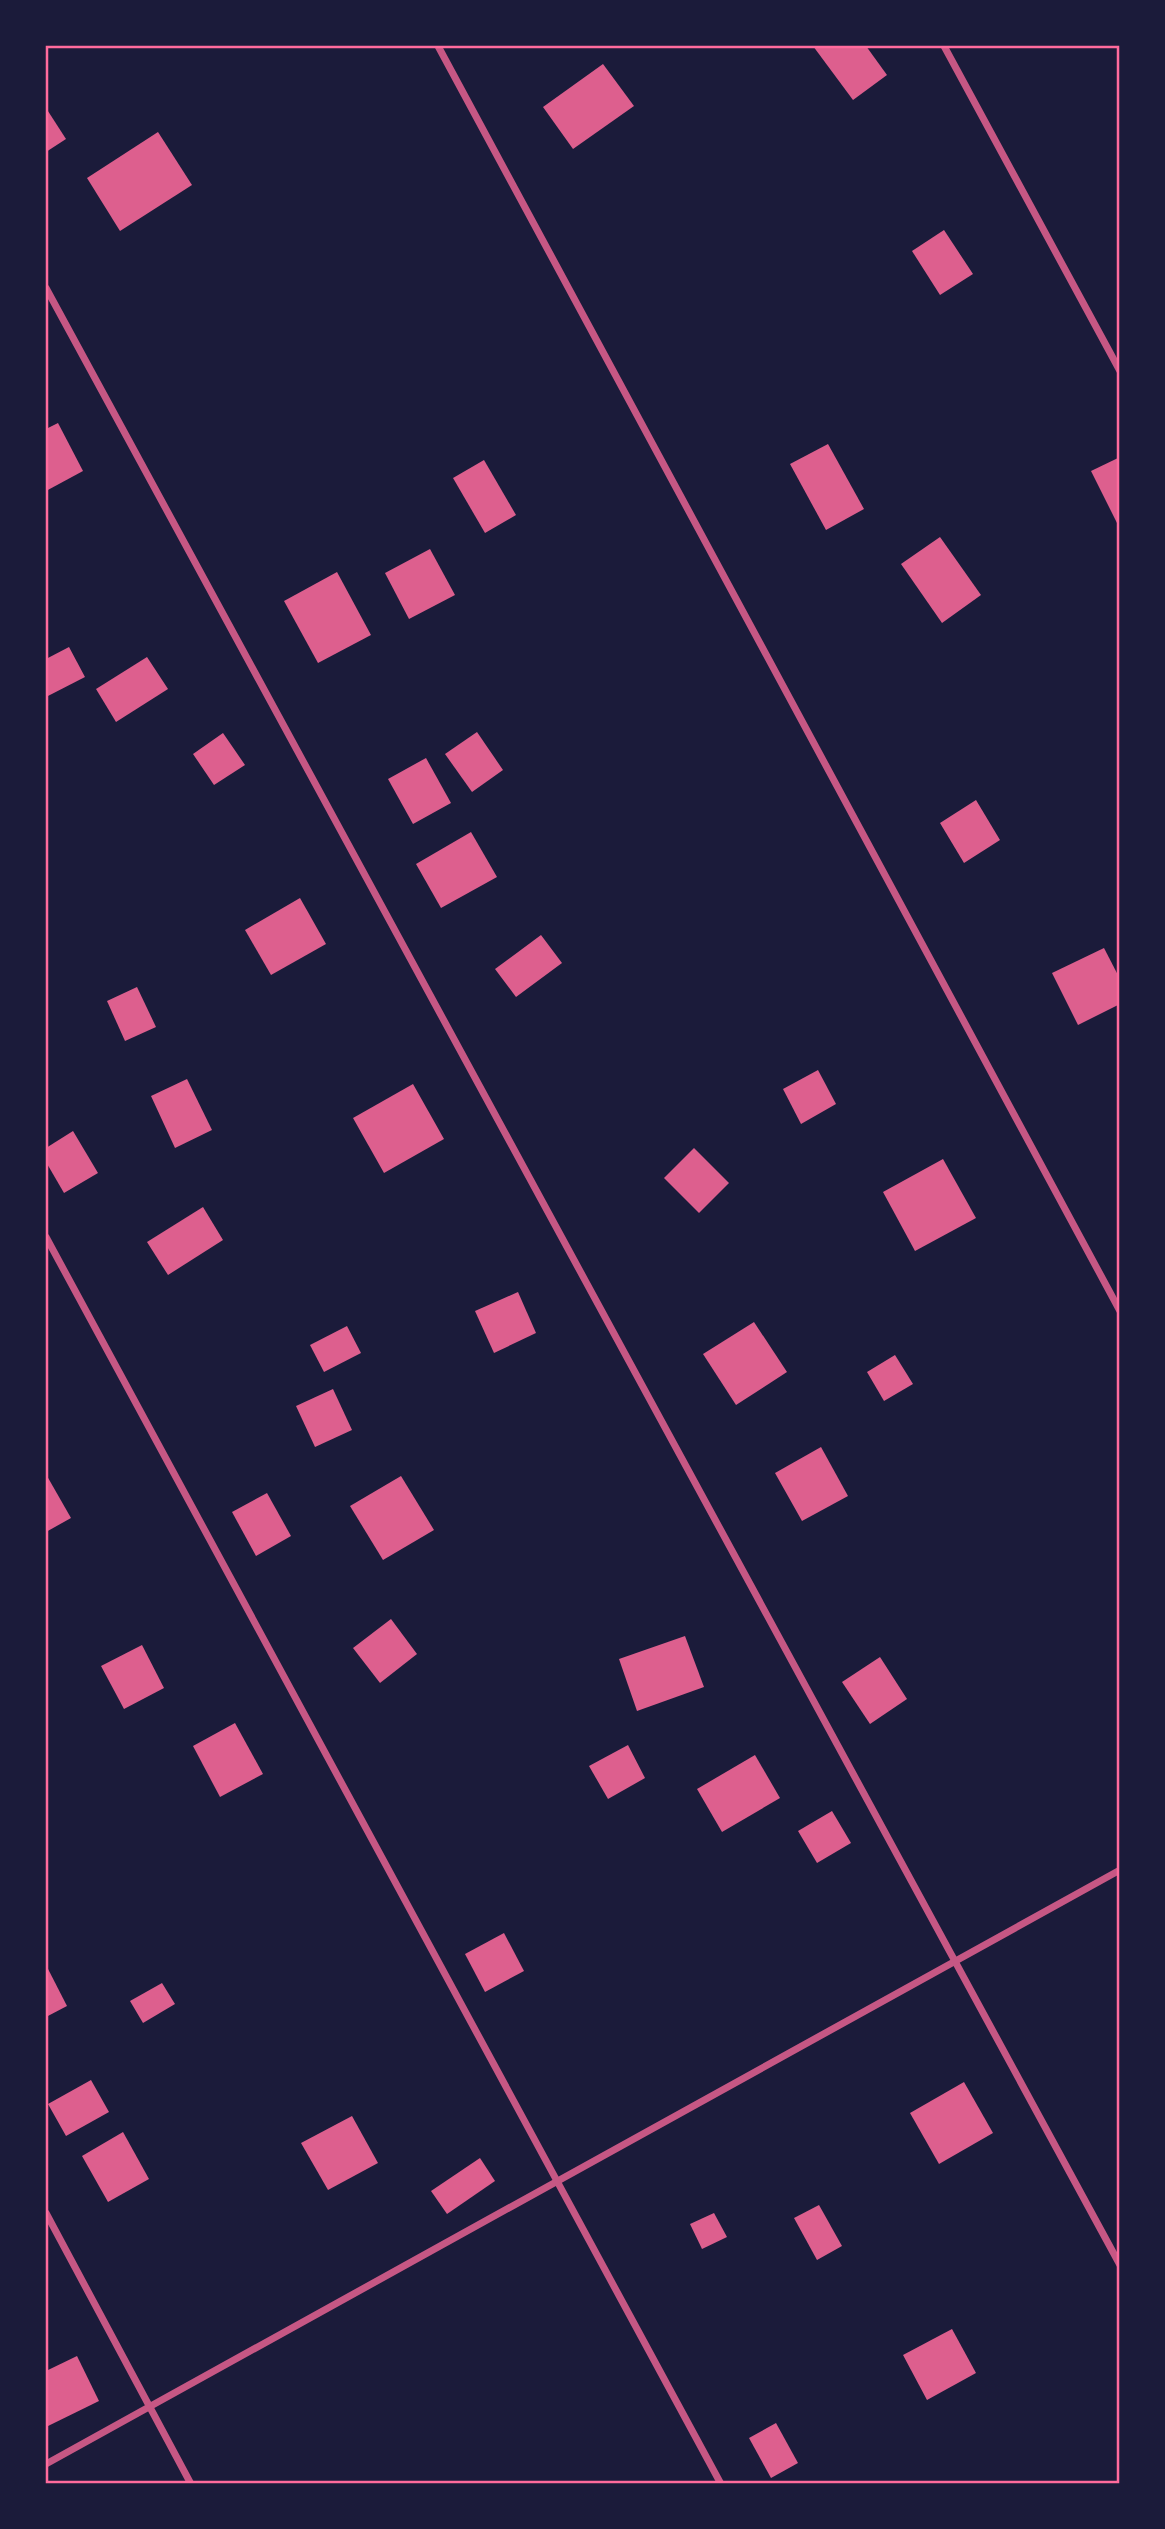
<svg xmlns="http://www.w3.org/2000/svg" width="1165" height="2529" font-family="Inter,sans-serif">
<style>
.building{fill:#dd5f8e}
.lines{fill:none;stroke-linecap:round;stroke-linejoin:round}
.minor{stroke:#c65784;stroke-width:7}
.neatline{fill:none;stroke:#ff6b9d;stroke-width:2.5}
</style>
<rect width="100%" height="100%" fill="#1b1b3a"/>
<g class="building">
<polygon points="813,46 866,46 887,75 853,100"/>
<polygon points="603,64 634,106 573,149 543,107"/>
<polygon points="46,108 66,139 46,152"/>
<polygon points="158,132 192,185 120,231 87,178"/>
<polygon points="944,230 973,274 940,295 912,251"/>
<polygon points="58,423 83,471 46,491 46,429"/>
<polygon points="828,444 864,509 826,530 790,464"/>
<polygon points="1118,458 1120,462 1120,529 1091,471"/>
<polygon points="484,460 516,515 485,533 453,478"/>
<polygon points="940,537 981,595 942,623 901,564"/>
<polygon points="430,549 455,595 409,619 385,573"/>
<polygon points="337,572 371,635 318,663 284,601"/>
<polygon points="69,647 85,677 46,697 46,659"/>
<polygon points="147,657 168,689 116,722 96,689"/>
<polygon points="477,732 503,770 472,792 445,754"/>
<polygon points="223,733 245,765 214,785 193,754"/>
<polygon points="426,758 451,803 413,824 388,779"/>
<polygon points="976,800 1000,840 964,863 940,823"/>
<polygon points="471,832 497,877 441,908 416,864"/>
<polygon points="300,898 326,944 271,975 245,930"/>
<polygon points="541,935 562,963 516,997 495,969"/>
<polygon points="1104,948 1120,979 1120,1004 1078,1025 1052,973"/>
<polygon points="137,987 156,1027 125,1041 107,1001"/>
<polygon points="818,1070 836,1104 801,1124 783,1089"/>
<polygon points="187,1079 212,1130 175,1148 151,1096"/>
<polygon points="413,1084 444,1139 384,1173 353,1118"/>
<polygon points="73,1131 98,1173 64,1193 46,1162 46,1148"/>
<polygon points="694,1148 729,1183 699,1213 664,1178"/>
<polygon points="943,1159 976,1218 915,1251 883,1192"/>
<polygon points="203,1207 223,1240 168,1275 147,1242"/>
<polygon points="518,1292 536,1333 494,1353 475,1311"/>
<polygon points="754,1322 787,1372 736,1405 703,1354"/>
<polygon points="347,1326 361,1353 324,1372 310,1345"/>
<polygon points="895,1355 913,1384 884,1401 867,1372"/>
<polygon points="333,1389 352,1430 315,1447 296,1406"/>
<polygon points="821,1447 848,1496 802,1521 775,1473"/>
<polygon points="47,1476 71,1518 46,1532 46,1477"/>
<polygon points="401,1476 434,1530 383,1560 350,1506"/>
<polygon points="267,1493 291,1536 256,1556 232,1512"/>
<polygon points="391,1619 417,1654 380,1683 353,1648"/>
<polygon points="685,1636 704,1687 637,1711 619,1659"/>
<polygon points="142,1645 164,1688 124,1709 101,1666"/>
<polygon points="880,1657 907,1699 870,1724 842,1682"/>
<polygon points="235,1723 263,1774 220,1797 193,1746"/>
<polygon points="628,1745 645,1778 608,1799 589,1766"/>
<polygon points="755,1755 780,1798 722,1832 697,1789"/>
<polygon points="832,1811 851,1843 817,1863 798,1831"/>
<polygon points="504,1933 524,1971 485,1992 465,1954"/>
<polygon points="46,1965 67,2006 46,2017"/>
<polygon points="162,1983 175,2004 143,2023 130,2001"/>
<polygon points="91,2080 109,2112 66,2136 48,2104"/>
<polygon points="964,2082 993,2133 939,2164 910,2113"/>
<polygon points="352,2116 378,2163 328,2190 301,2143"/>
<polygon points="123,2132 149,2179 108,2202 82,2156"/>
<polygon points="480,2158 495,2181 447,2214 431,2191"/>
<polygon points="819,2205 842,2246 817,2260 794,2218"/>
<polygon points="714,2213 727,2237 702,2249 690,2224"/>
<polygon points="952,2329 976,2373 927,2400 903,2355"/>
<polygon points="77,2356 99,2401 46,2427 46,2371"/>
<polygon points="776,2423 798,2463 771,2478 749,2438"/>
</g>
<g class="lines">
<g class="minor">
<polyline points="438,46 1120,1311"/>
<polyline points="944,46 1120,371"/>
<polyline points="46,288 1120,2265"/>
<polyline points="46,1237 721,2484"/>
<polyline points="46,2213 191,2484"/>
<polyline points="46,2464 1120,1870"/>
</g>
</g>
<rect width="1165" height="2529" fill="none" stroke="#1b1b3a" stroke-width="94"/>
<rect x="47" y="47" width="1071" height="2435" class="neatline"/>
</svg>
